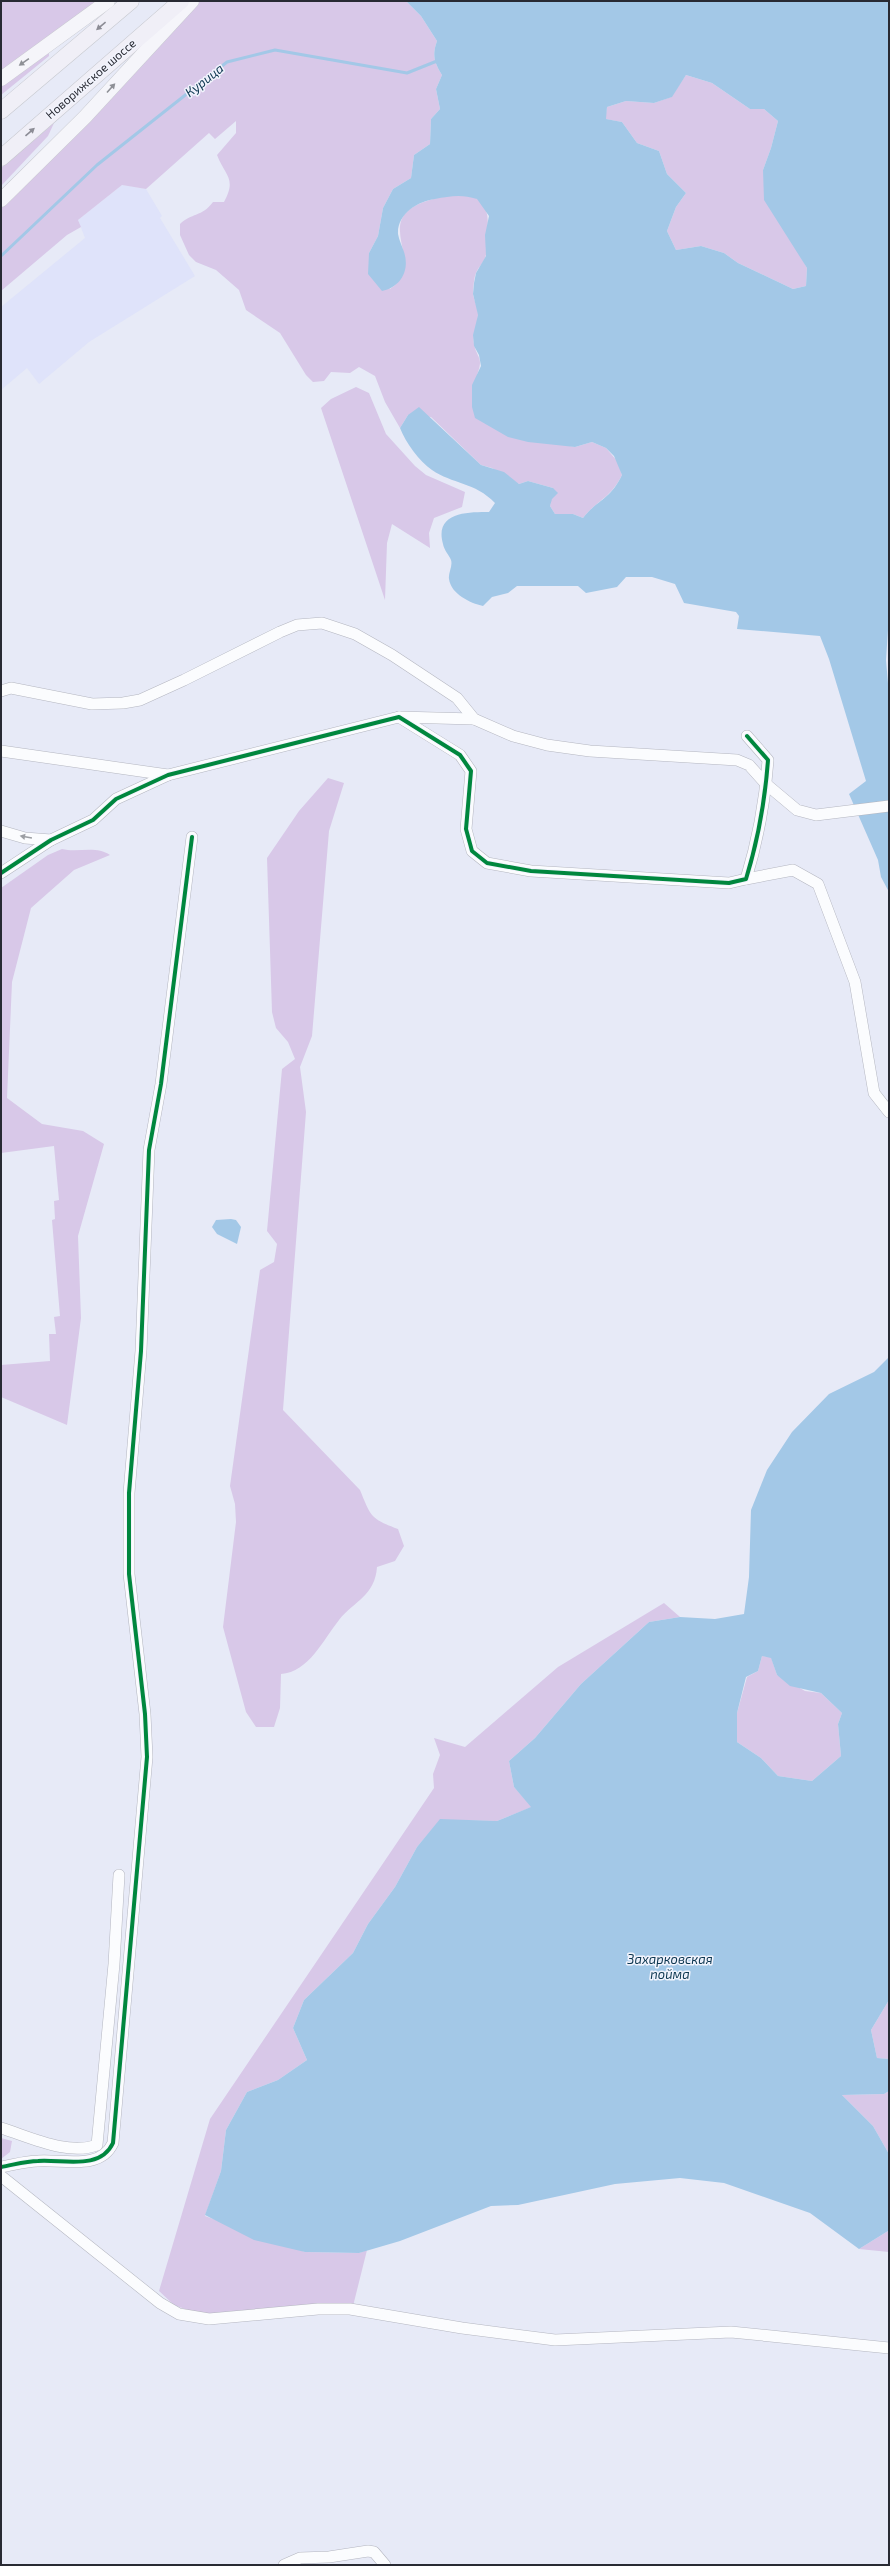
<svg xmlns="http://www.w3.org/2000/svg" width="890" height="2566" font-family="'Exo 2',sans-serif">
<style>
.built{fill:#dfe3fa}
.green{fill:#d8c8e8}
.water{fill:#a3c8e7;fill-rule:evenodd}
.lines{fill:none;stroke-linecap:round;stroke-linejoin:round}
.stream{stroke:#a3c8e7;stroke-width:3}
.minor-casing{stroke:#b4b6c0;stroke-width:12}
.major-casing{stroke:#c7c9cf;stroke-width:15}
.highway-casing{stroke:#c7c9cf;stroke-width:17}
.minor{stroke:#fbfcfe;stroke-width:11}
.major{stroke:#f5f5fa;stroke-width:14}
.highway{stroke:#f0eff7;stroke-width:16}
.cycleway-casing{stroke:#f2f4fd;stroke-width:6}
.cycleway{stroke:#00873e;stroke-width:4}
.oneway{fill:#8c8c95}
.oneway2{fill:#8e9096}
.oneway3{fill:#9c9ea3}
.labels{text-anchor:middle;stroke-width:3;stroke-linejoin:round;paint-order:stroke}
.street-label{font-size:12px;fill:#282a33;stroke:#f2f4fd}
.water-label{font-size:13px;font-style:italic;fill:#0d3751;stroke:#f2f4fd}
</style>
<rect width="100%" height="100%" fill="#e7eaf7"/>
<polygon class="built" points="122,185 146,189 162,216 160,218 195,276 89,342 39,384 27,368 1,390 1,307 85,238 78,220"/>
<g class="green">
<polygon points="1,1 98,1 1,72"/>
<path d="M 198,1 L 406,1 L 421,16 L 437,41 C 432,55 434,62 442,75 L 436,89 L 440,109 L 431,119 L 430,144 L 414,155 L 411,178 L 393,189 L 383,208 L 378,236 L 369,253 L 390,289 C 433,259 356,212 447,196 C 456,195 471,193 479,200 C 494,214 485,233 486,251 C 487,261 479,265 476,273 C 474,277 473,289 473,294 C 474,301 478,307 478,314 C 478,325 472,334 474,344 C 477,359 484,357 477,375 L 559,444 L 575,447 L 592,442 L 606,448 L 618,462 L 622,475 C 610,499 598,499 583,518 L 573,514 L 555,514 L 550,506 L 553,488 L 528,481 L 519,484 L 492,468 L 481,465 L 431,417 L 408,415 L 400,428 L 385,402 L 375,376 L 359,367 L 350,373 L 331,372 L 324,381 L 313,382 L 306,375 L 280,333 L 246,310 L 239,290 L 216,270 L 196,262 L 189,255 L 180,235 L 180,224 C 191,213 202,217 213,202 L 224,202 C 237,178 225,176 217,155 L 236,133 L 236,121 L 215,139 L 209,133 L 146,189 L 122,185 L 78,220 L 81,227 L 67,235 L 1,291 L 1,207 Z"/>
<polygon points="49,53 49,56 1,95 1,85"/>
<polygon points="686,75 712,83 750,109 764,109 778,121 771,148 763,170 788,234 807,268 806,286 793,289 738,263 724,253 701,246 676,250 667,231 676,207 686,193 667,174 659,151 637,143 622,122 605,119 607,107 626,101 654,103 671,97"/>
<polygon points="54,123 48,136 1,186 1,168"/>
<polygon points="356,387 369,393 386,434 415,466 426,475 465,492 462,507 434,518 429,533 430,548 392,524 387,543 385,600 321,408 331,399"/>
<path d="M 328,778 L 344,783 L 329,831 L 312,1036 L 300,1067 L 306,1112 L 283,1410 L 360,1490 C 371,1517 371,1519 398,1529 L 404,1546 L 395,1561 L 377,1567 C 375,1596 354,1601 339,1620 C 323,1640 309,1672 281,1674 L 280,1708 L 274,1727 L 256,1727 L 246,1712 L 223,1627 L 236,1522 L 235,1504 L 230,1486 L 260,1270 L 274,1262 L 277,1244 L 267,1231 L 282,1069 L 295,1059 L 288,1042 L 276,1028 L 272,1012 L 267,858 L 299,811 Z"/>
<path d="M 62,849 C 78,853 96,845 110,855 L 74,870 L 31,908 L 12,982 L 7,1098 L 42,1124 L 83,1131 L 104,1144 L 78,1236 L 81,1318 L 67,1425 L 1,1397 L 1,1365 L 50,1361 L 49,1334 L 56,1334 L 54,1317 L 60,1316 L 52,1220 L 55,1219 L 54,1201 L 59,1200 L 54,1146 L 1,1153 L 1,888 L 48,855 Z"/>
<polygon points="664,1603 680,1617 649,1622 581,1684 535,1738 509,1761 514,1787 532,1807 497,1821 440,1820 417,1847 395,1887 368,1924 353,1953 304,2000 293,2028 307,2060 278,2080 247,2092 226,2130 221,2171 205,2216 305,2252 359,2253 367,2250 353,2306 235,2314 196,2313 174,2305 159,2291 210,2119 434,1788 433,1774 440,1755 434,1738 465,1747 558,1667"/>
<polygon points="762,1656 771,1657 777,1675 805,1691 821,1693 842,1713 838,1724 841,1756 812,1781 778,1776 761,1758 737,1742 737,1713 747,1677 758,1671"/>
<polygon points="889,2000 889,2059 877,2058 871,2030"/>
<polygon points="889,2091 889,2154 873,2126 842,2095 884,2094"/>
<polygon points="1,2138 12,2141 10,2152 1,2159"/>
<polygon points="889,2230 889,2252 859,2249 888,2231"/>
</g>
<g class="water">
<path d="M 406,1 L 889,1 L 889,615 L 886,660 L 889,695 L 889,892 L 881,877 L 878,860 L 849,794 L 866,781 L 829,659 L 820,636 L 737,629 L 739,616 L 736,612 L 684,603 L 675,584 L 652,577 L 626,577 L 617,587 L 586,593 L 578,586 L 517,586 L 508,593 L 492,597 L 483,606 C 470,603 451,594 449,579 C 448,573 453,566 451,560 C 449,555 444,550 443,544 C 434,512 468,512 489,512 L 495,503 C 475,482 452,484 432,470 C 419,461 406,443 400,428 L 408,415 L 419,407 L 481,465 L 504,472 L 519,484 L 528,481 L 553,488 L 558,493 L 552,499 L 550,506 L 555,514 L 573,514 L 583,518 C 598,499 610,500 622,475 L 614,456 L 606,448 L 592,442 L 575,447 L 528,442 L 508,437 L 475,418 L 472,407 L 472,385 L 481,366 L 479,355 L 474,346 L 473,335 L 478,315 L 473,294 L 474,283 L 476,273 L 486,256 L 485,235 L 489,216 L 477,199 C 462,194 450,196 435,199 C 418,201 397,214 398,234 C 399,240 402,246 404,252 C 410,270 401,287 382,291 L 368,274 L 369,253 L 378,236 L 383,208 L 393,189 L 411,178 L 414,155 L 430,144 L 431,119 L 440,109 L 436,89 L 442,75 C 434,62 432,55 437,41 L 421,16 ZM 686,75 L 712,83 L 750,109 L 764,109 L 778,121 L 771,148 L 763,170 L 764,200 L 807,268 L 806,286 L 793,289 L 738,263 L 724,253 L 701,246 L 676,250 L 667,231 L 676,207 L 686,193 L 667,174 L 659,151 L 637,143 L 622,122 L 606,119 L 607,107 L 626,101 L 654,103 L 672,97 Z"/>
<polygon points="231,1219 236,1220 241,1227 237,1244 217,1234 212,1227 216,1220"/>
<path d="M 889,1357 L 889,2000 L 871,2030 L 877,2058 L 889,2059 L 889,2091 L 884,2094 L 842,2095 L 873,2126 L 889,2154 L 888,2231 L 859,2249 L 810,2213 L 724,2183 L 680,2178 L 615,2184 L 518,2205 L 491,2206 L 400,2241 L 359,2253 L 305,2252 L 254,2240 L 205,2215 L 221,2171 L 226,2130 L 247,2092 L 278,2080 L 307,2060 L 293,2028 L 304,2000 L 353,1953 L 368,1924 L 395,1887 L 417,1847 L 440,1819 L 497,1821 L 531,1807 L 514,1787 L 509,1761 L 535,1738 L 581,1684 L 649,1622 L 680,1617 L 715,1619 L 744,1614 L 749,1577 L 751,1510 L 767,1470 L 792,1432 L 829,1394 L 874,1372 ZM 762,1656 L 771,1658 L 777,1675 L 790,1686 L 821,1693 L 842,1713 L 838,1724 L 841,1756 L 812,1781 L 778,1776 L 761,1758 L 737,1742 L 737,1713 L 746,1677 L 758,1671 Z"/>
</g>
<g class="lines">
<polyline class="stream" points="1,256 97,165 227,62 275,50 407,73 437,61"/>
<defs>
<g id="minor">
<polyline points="1,691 11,688 92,704 123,703 140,700 184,680 280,632 297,625 322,623 355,634 392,655 457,698 474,719 513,736 547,745 590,751 737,760 749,765 766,784 797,810 816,815 889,806"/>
<polyline points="399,717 474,719"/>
<polyline points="1,751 168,775"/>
<polyline points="1,831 25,838 51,840"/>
<path d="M 1,873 L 51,840 L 93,820 L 116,799 L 168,775 L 399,717 L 460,755 L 471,771 L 466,829 L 472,851 L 487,863 L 531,871 L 729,883 L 746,879 C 758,840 765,801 768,760 L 747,736"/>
<polyline points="746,879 793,870 818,884 855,982 874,1093 889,1112"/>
<path d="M 1,2128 C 30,2137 68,2156 97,2145 L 114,1964 L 119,1875"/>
<path d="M 1,2167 C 13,2165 26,2161 38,2161 C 63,2159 100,2171 113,2143 L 147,1757 L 145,1714 L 129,1574 L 129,1493 L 141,1351 L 149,1150 L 161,1084 L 192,837"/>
<polyline points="1,2176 160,2303 179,2314 209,2319 318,2309 350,2309 462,2328 555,2340 731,2332 889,2348"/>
<polyline points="284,2565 300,2558 329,2557 368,2551 374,2552 385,2565"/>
</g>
<g id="major">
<polyline points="1,79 108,1"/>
<polyline points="1,200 85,117 192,1"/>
</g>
<g id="highway">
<polyline points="1,111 131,1"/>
<polyline points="1,158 181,1"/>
</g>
</defs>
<use href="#minor" class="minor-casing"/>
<use href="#major" class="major-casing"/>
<use href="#highway" class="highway-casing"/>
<use href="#minor" class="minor"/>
<use href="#major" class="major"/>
<use href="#highway" class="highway"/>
<defs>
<g id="cycleway">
<path d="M 1,873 L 51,840 L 93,820 L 116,799 L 168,775 L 399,717 L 460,755 L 471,771 L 466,829 L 472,851 L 487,863 L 531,871 L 729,883 L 746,879 C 758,840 765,801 768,760 L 747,736"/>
<path d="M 1,2167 C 13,2165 26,2161 38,2161 C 63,2159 100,2171 113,2143 L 147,1757 L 145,1714 L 129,1574 L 129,1493 L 141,1351 L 149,1150 L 161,1084 L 192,837"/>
</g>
</defs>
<use href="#cycleway" class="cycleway-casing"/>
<use href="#cycleway" class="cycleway"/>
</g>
<defs><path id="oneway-solid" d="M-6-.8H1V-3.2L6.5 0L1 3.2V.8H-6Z"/></defs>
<g class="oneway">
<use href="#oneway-solid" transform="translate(101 26) rotate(140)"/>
<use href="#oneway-solid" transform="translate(30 132) rotate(-41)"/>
</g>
<g class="oneway2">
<use href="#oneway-solid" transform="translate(24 62) rotate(145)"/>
<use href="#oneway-solid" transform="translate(111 88) rotate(-48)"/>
</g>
<use class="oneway3" href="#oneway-solid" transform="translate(26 837) rotate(-170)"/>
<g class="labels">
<g class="street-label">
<text transform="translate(91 79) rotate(-41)" y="4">Новорижское шоссе</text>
</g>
<g class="water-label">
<text transform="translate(204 80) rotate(-38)" y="5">Курица</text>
<text x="670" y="1964">Захарковская<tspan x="670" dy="15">пойма</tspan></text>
</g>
</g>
<rect width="890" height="2566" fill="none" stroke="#282a33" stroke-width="4"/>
</svg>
